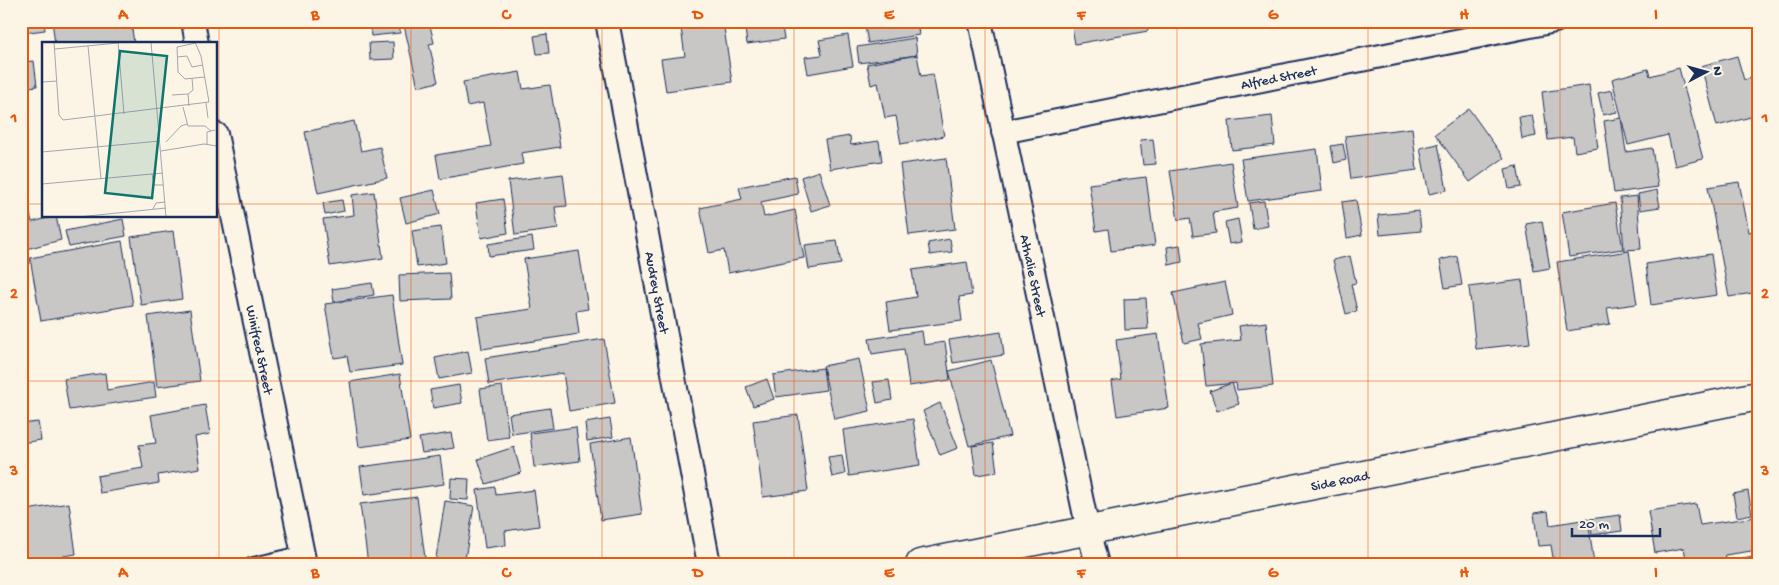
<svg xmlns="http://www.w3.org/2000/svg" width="1779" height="585" font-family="'Gochi Hand',sans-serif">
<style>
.building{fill:#c8c7c6;stroke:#1b2f5e}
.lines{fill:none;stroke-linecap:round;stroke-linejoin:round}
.lane-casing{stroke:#1b2f5e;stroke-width:15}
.street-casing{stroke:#1b2f5e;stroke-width:26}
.secondary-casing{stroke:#1b2f5e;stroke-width:31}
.lane{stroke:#fcf5e5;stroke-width:11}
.street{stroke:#fcf5e5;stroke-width:22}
.secondary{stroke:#fcf5e5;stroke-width:28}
.grid{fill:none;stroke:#e8590c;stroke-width:1;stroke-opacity:0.55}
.labels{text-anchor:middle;stroke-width:4.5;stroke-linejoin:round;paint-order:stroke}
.street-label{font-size:14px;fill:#1b2f5e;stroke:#fcf5e5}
.inset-road{fill:none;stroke:#a2a6af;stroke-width:1}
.view{fill:#0f766e;fill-opacity:0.15;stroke:#0f766e;stroke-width:2.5}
.inset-edge{fill:none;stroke:#1b2f5e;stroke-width:2.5}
.neatline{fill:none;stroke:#e8590c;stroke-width:2}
.grid-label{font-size:16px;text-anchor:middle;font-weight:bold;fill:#e8590c}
</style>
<rect width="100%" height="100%" fill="#fcf5e5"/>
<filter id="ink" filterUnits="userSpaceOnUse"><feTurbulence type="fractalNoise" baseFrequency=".02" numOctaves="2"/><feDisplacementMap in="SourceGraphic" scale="10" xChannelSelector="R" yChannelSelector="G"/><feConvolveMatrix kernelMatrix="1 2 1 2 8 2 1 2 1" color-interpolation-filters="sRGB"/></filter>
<g filter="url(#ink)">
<g class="building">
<polygon points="21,21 44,21 45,30 21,33"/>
<polygon points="52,21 131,21 134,44 55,44"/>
<polygon points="369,21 399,21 400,33 371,36"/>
<polygon points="403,21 429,21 434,43 429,44 438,82 418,87"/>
<polygon points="680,21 723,21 732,82 666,91 661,59 685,56"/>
<polygon points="744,21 781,21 784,39 747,44"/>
<polygon points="864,21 917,21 919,35 868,43"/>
<polygon points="1071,21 1146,21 1148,31 1075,44"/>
<polygon points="547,34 549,53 537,54 534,36"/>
<polygon points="848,35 853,66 808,74 805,57 822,55 819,40"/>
<polygon points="915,38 917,55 859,63 857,47"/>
<polygon points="393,42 394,59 370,60 369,43"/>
<polygon points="917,55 921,76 933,74 944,136 901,144 896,116 885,118 878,83 871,85 867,64"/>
<polygon points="1737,56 1744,80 1758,76 1758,115 1717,126 1701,66"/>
<polygon points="34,61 37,86 21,88 21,62"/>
<polygon points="1679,68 1703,159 1675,166 1668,135 1628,145 1612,79 1648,69 1650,76"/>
<polygon points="520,72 523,89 550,85 560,147 521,153 523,164 440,179 436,155 491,146 483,103 467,106 463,82"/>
<polygon points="1589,85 1598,148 1575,152 1573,137 1548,140 1542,92"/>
<polygon points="1612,90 1617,112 1603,115 1598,93"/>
<polygon points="1469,109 1504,158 1470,182 1435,134"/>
<polygon points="1532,115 1536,136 1522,139 1519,117"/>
<polygon points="1272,116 1275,145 1232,150 1229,121"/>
<polygon points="1621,118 1626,152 1652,148 1658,187 1614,193 1604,121"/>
<polygon points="354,121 361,151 380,147 387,178 318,193 305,132"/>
<polygon points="1412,128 1417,170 1351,179 1345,136"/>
<polygon points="850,136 851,145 879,141 882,161 830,169 825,140"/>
<polygon points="1153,139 1156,164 1143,165 1140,140"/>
<polygon points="1343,144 1346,160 1334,163 1331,146"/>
<polygon points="1438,144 1447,190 1429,194 1420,148"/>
<polygon points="1317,149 1322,191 1248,201 1241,159"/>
<polygon points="946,158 955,229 909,235 900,164"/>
<polygon points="1231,162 1238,208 1213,212 1216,233 1193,236 1190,218 1178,220 1170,171"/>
<polygon points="1517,166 1521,187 1509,189 1505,169"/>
<polygon points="819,171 830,205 811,211 801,177"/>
<polygon points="563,174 567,206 555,207 558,229 515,235 508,181"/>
<polygon points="795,176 798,194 761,202 764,217 795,210 804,258 728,273 724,250 709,253 700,208 742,199 739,187"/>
<polygon points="1146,177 1155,245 1111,251 1108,229 1096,231 1089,184"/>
<polygon points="1739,182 1749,232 1758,230 1758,292 1729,297 1708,187"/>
<polygon points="434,190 440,214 406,223 400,198"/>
<polygon points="1657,190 1660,207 1640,210 1638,194"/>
<polygon points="374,192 383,258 330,266 323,219 354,215 352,195"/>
<polygon points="1637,196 1641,249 1624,250 1620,198"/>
<polygon points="503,199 508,233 481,238 476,203"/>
<polygon points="342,200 344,211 325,215 323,203"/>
<polygon points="1356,200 1362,235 1347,238 1342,202"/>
<polygon points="27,201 32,222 56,216 61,240 22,250 21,202"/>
<polygon points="1264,201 1268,226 1253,229 1249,203"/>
<polygon points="1615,203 1623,249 1569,257 1562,212"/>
<polygon points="1419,211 1421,231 1380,235 1378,215"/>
<polygon points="123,219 126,236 69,247 65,231"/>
<polygon points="1238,219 1242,242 1229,244 1225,222"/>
<polygon points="1542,221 1550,268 1534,271 1526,224"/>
<polygon points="441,227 446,263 417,267 412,231"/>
<polygon points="173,231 182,299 141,305 131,237"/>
<polygon points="532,237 534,250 489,256 488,244"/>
<polygon points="950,239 952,252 930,255 928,243"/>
<polygon points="122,241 133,305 41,321 30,258"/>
<polygon points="837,241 841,264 809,269 805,245"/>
<polygon points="1180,245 1182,262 1169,265 1167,247"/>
<polygon points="579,251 588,309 576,311 579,334 482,349 477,317 532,309 524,259"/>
<polygon points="1629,251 1637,304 1607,308 1610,324 1567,331 1557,262"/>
<polygon points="1711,254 1717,295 1651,305 1646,264"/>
<polygon points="1350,256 1356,283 1351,284 1357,311 1346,314 1333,260"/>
<polygon points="1457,256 1462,285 1445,288 1440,260"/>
<polygon points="967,262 972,295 959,297 962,321 890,330 886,302 916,297 912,270"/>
<polygon points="449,273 451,299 400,301 399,275"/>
<polygon points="1522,280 1530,343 1476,349 1469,287"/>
<polygon points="1225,282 1232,315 1198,323 1202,339 1184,343 1173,293"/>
<polygon points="372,283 374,295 334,302 332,289"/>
<polygon points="392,295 402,365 350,372 347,356 334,358 325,304"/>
<polygon points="1146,298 1148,329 1125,330 1124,299"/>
<polygon points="190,310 200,381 157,387 148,316"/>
<polygon points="1266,322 1273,386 1237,390 1236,383 1206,386 1201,344 1241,340 1239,326"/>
<polygon points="922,331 924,345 945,342 950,380 909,386 904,349 872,354 869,339"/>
<polygon points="1001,332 1004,355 953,363 949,340"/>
<polygon points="1158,334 1169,408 1117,416 1112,381 1121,379 1116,340"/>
<polygon points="604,339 615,403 569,411 563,373 489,384 485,358"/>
<polygon points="468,351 472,373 439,379 435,358"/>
<polygon points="859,359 870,411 834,419 823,366"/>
<polygon points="991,360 1010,436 969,446 949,371"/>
<polygon points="823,368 826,390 776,397 773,375"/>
<polygon points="105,373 107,390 154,382 156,397 69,410 64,379"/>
<polygon points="400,374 410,440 359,447 350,382"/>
<polygon points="767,379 774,399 753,406 746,387"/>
<polygon points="889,380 892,400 877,403 873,382"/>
<polygon points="1232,383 1239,404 1217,411 1210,391"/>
<polygon points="459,385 462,403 433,408 430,390"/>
<polygon points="502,386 509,437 487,440 480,389"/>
<polygon points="940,403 958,448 940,455 923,411"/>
<polygon points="205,405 210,434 195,437 200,468 158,475 159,483 100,493 97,476 143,468 139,445 156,443 151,415"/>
<polygon points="550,408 553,428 512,434 509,414"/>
<polygon points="798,415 808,491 763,497 753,421"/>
<polygon points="610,419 613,437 587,441 585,423"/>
<polygon points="913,419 920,465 849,476 843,430"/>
<polygon points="38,422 41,440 21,443 21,424"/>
<polygon points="576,427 580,461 534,467 530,433"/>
<polygon points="451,433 454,448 422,453 419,438"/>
<polygon points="631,437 642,514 601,520 590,444"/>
<polygon points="993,443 997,472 976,475 972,446"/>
<polygon points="514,447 521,473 486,484 478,459"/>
<polygon points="842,455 845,474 832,477 828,457"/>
<polygon points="440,456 444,484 364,495 360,467"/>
<polygon points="451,478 469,479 468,500 450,499"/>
<polygon points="495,487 496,495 534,490 539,526 505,531 506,545 485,548 477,490"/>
<polygon points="1748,491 1752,514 1737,517 1733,494"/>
<polygon points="417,497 425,558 387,564 368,564 360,504"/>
<polygon points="445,501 474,506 465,559 453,557 451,564 435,564"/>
<polygon points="69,503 76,554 21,563 21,511"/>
<polygon points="1696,504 1700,525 1756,517 1758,550 1725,555 1727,564 1687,564 1684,548 1655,553 1648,511"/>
<polygon points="1548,511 1550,525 1588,519 1594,564 1554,564 1551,545 1538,546 1534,513"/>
<polygon points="1620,515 1622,531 1592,535 1590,519"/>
<polygon points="1758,556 1758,564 1734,564 1733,561"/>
</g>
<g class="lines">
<defs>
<polyline id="lane" points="251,564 303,552"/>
<g id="street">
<polyline points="193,21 197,44"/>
<path id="s1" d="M 607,21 L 709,564"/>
<path id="s2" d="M 980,21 L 1088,530 L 1097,564"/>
<path id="s3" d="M 1003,132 L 1555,21"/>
<path id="s4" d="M 216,134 L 305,564"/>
</g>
<g id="secondary">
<path id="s5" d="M 920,564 L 1758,396"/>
</g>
</defs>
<use href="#lane" class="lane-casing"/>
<use href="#street" class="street-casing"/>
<use href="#secondary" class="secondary-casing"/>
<use href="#lane" class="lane"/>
<use href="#street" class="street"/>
<use href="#secondary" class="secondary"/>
</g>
</g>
<path class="grid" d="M 219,21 L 219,564M 411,21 L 411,564M 602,21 L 602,564M 794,21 L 794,564M 985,21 L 985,564M 1177,21 L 1177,564M 1368,21 L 1368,564M 1560,21 L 1560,564M 21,204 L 44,204M 216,204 L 1758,204M 21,381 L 1758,381"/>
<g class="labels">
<g class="street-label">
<text dy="5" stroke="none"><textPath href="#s3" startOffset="281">Alfred Street</textPath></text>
<text dy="5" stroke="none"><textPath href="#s2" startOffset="260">Athalie Street</textPath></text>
<text dy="5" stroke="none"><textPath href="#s1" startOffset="276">Audrey Street</textPath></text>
<text dy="5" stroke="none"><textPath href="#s4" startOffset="220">Winifred Street</textPath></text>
<text dy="5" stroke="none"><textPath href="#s5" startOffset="428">Side Road</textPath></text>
</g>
</g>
<g transform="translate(42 42)">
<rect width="175" height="175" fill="#fcf5e5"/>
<path class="inset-road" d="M 12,0 L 17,73 L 21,78 L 167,60 L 159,14 L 153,0M 76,0 L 82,72M 109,0 L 124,175M 154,1 L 135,5 L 136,30 L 143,37 L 163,35M 46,4 L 59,137M 13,7 L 76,1M 135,15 L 145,14 L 150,25 L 161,23M 0,40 L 15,39M 130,53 L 146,52M 164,61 L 166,76M 147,64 L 146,52 L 151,48 L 150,36M 141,65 L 146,84 L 163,84 L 169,89M 124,100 L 139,84 L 145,82M 165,102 L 165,90 L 173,88M 119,109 L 162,102 L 175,104M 0,110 L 118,99M 110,132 L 112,143 L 121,143M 0,142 L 121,131M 111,167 L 114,161 L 123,160M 36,175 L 124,166"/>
<path class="view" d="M 78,9 L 125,14 L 110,156 L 63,151 Z"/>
<rect width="175" height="175" class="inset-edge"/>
</g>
<rect width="1779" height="585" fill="none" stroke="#fcf5e5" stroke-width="55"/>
<g transform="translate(1706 72) rotate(84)" stroke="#fcf5e5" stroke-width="4" paint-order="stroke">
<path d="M0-4L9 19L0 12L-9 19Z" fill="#1b2f5e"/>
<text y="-8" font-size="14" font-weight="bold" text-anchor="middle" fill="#1b2f5e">N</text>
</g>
<path d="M1572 528v8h88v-8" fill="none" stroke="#1b2f5e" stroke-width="2.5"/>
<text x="1579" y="528" font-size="15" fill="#1b2f5e" stroke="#fcf5e5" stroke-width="4" paint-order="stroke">20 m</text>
<rect x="28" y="28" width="1724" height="530" class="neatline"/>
<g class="grid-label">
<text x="123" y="19">A</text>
<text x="315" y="19">B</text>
<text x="506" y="19">C</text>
<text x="698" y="19">D</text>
<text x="889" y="19">E</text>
<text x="1081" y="19">F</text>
<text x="1273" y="19">G</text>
<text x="1464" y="19">H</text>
<text x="1656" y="19">I</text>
<text x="14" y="122">1</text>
<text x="1765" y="122">1</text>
<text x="14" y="298">2</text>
<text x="1765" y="298">2</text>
<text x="14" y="475">3</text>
<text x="1765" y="475">3</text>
<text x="123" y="577">A</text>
<text x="315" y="577">B</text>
<text x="506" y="577">C</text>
<text x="698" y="577">D</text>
<text x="889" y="577">E</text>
<text x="1081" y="577">F</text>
<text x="1273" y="577">G</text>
<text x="1464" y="577">H</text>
<text x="1656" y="577">I</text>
</g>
</svg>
